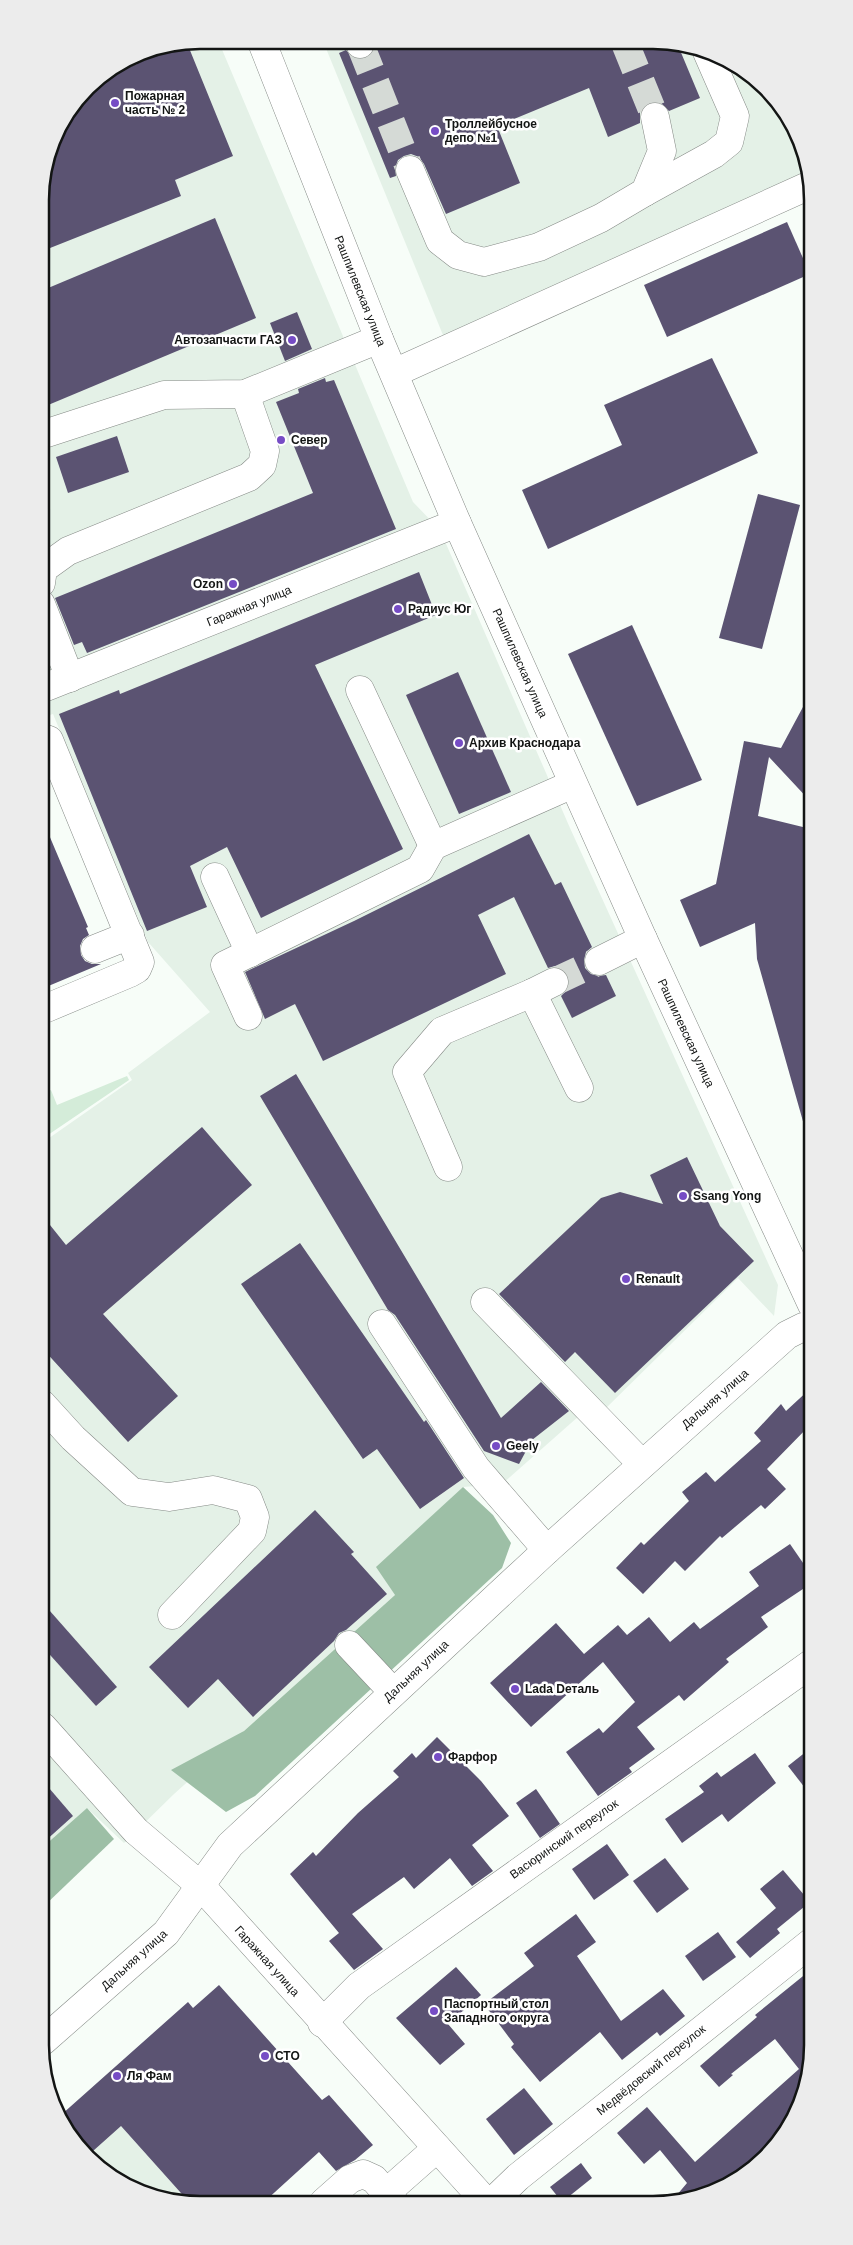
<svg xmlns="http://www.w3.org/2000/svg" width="853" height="2245" font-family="Helvetica,sans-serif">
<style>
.built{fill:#e4f1e7}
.green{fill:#d4ecd9}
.forest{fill:#9dbfa6}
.building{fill:#5b5372}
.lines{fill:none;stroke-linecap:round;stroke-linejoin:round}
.minor-tunnel{stroke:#d5dad6;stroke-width:28;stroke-dasharray:28 14;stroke-linecap:butt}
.minor-casing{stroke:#858a86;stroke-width:29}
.minor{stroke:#fff;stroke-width:28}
.poi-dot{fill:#764cc5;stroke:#fff;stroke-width:2}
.labels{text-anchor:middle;stroke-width:5;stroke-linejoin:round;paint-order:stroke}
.poi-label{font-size:12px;font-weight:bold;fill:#131514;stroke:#fff;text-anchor:start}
.street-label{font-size:12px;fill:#131514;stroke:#fff}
.rim{fill:none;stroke:#131514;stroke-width:2.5}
</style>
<rect width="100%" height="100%" fill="#f7fdf8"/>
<g class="built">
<polygon points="200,40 218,40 413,502 440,530 570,828 778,1285 774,1316 738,1278 602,1412 579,1416 502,1484 463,1487 377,1567 395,1595 174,1794 124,1843 87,1808 43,1847 42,1143 132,1080 128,1073 210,1012 148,942 53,714 41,718 40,189 56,129 94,80 139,52"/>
<polygon points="323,41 685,43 733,61 766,87 792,120 810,168 810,174 445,340"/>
<polygon points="69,2124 121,2126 189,2202 169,2202 129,2188 87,2158 64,2128"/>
</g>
<polygon class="green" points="127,1076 129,1080 42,1139 42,1094 51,1090 57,1105"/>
<g class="forest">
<polygon points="463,1487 493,1515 511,1543 502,1568 255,1796 226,1812 171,1770 244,1731 395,1595 376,1567"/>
<polygon points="87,1808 114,1839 43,1907 43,1847"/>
</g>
<g class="building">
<polygon points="376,41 677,43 700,98 669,111 660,102 651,102 644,106 640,112 640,123 608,137 589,88 497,126 520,183 446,214 424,164 419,157 411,154 404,156 398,160 395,168 396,176 390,178 339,53 346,50 353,58 360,60 367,58 374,51"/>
<polygon points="187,43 233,156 175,180 181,196 40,252 40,189 56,129 93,81 137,64 133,56 139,52"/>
<polygon points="215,218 256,318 41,408 41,291"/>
<polygon points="787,222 810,274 667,337 644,285"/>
<polygon points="297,312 312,349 285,361 270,323"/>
<polygon points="712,358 758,453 548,549 522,490 622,445 604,405"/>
<polygon points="325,378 326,382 334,380 396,529 87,653 82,642 74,645 55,598 313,493 276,402 299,393 298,389"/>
<polygon points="117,436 129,472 68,493 56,457"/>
<polygon points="758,494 800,505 762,649 719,638"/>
<polygon points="419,572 436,615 315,665 403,849 261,918 227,847 190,866 207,907 147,931 59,714 119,690 120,694"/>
<polygon points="632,625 702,780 637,806 568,654"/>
<polygon points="458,672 511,792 459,814 406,695"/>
<polygon points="811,692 811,802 769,757 758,816 811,829 811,911 805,947 811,975 811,1131 806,1132 757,959 755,923 700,947 680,900 716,884 744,741 781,748"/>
<polygon points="41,816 88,927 86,928 89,935 83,939 80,946 81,955 85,961 92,964 101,964 46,987 42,976"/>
<polygon points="529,834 555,885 561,882 592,947 586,952 584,960 585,968 591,974 598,976 606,975 616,996 572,1018 561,996 567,990 570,982 568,975 562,969 555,966 548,968 514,897 478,915 506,974 323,1061 295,1004 265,1019 245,972 354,921"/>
<polygon points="296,1074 501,1418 541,1382 569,1411 532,1440 519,1464 484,1451 395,1315 388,1310 260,1096"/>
<polygon points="202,1127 252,1185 103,1314 178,1396 128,1442 42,1348 42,1215 66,1245"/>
<polygon points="687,1157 720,1226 754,1261 615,1393 575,1352 565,1362 499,1294 601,1198 620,1192 663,1204 650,1175"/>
<polygon points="300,1243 424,1422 426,1420 464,1478 420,1509 377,1449 363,1459 241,1284"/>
<polygon points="812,1387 812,1423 767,1469 786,1489 765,1509 761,1505 722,1538 720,1536 685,1571 675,1561 643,1594 616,1568 641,1542 644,1545 689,1501 682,1492 706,1472 715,1482 761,1441 754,1433 781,1404 786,1411"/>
<polygon points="315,1510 354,1552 351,1554 387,1594 346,1630 339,1633 334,1641 253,1717 218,1679 188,1708 149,1667"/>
<polygon points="790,1544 812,1576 812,1583 761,1617 768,1627 726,1659 729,1662 684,1701 679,1695 637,1727 655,1749 629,1768 632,1772 598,1796 566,1752 599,1728 603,1733 635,1702 603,1662 531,1727 490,1683 556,1623 584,1654 618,1625 627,1635 649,1617 670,1642 694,1622 700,1629 759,1586 749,1572"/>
<polygon points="42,1602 117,1687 96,1706 42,1646"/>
<polygon points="437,1737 481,1781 509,1816 472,1845 493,1871 472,1886 450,1858 414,1889 404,1877 352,1914 383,1949 354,1970 329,1941 339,1933 290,1874 313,1852 316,1856 358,1813 399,1777 393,1771 412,1753 416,1758"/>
<polygon points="812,1747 812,1797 788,1766"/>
<polygon points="755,1753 776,1783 728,1822 722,1814 682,1843 665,1819 704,1792 699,1786 717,1772 721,1777"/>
<polygon points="43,1781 73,1816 43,1843"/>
<polygon points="536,1789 560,1824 540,1838 516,1803"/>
<polygon points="607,1844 629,1875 594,1900 572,1869"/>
<polygon points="665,1858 689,1889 657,1913 633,1881"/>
<polygon points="783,1870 810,1902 777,1929 780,1933 750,1958 736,1942 776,1908 760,1889"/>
<polygon points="576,1914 596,1942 577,1956 621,2021 663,1989 685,2016 660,2036 657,2032 622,2060 600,2032 540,2082 511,2047 514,2044 484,2004 534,1966 524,1953"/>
<polygon points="718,1932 736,1957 703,1981 685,1956"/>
<polygon points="456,1967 481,1995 448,2024 465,2044 440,2065 396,2018"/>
<polygon points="813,1968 813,2055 801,2106 774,2150 733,2183 685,2202 671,2202 687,2183 660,2150 644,2164 617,2133 647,2107 695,2162 799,2069 775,2039 731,2074 733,2075 719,2087 700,2066 757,2017 755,2015"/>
<polygon points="219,1985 322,2100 329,2095 373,2145 355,2160 336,2171 319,2152 264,2202 189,2202 121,2126 93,2151 61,2115 188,2002 193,2008"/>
<polygon points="524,2088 553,2124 514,2155 486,2119"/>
<polygon points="581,2163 592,2178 562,2202 550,2187"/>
</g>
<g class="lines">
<g class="minor-tunnel">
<polyline points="625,43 655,117"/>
<polyline points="360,44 410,170"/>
<polyline points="554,982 599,961"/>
</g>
<defs>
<g id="minor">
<polyline points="261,40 379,339 457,523 643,939 812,1305"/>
<polyline points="360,41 360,44"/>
<polyline points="410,170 440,241 458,255 484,262 539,247 601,218 645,192 662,151 655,117"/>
<polyline points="645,192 714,154 729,142 735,116 707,52"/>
<polyline points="394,373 810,185"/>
<polyline points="41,435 164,395 245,394 379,339"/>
<polyline points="41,583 43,569 68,551 249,477 262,465 265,451 245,394"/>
<polyline points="41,604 70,678"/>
<polyline points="41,689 457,523"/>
<polyline points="360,690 433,846 573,784"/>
<polyline points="41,737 49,740 140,962 137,969 130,973 42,1010"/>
<polyline points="215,877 250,953"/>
<polyline points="95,949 130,935"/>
<polyline points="599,961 643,939"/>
<polyline points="532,993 554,982"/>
<polyline points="248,1016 225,965 420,869 433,846"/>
<polyline points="448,1167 407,1072 442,1031 532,993 579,1088"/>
<polyline points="485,1302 642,1464"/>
<polyline points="382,1324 476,1468 547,1550"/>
<polyline points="42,1404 73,1438 132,1492 169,1497 213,1490 248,1499 255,1517 252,1531 172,1615"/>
<polyline points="349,1645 393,1692"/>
<polyline points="43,1727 136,1831 201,1886 486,2202"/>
<polyline points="322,2023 359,1986 812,1663"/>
<polyline points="43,2041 166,1933 230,1845 547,1550 787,1335 803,1327 812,1326"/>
<polyline points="386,2193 437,2148"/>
<polyline points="324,2202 350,2179 363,2174 374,2179 394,2202"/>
<polyline points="492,2202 518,2177 813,1941"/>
</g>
</defs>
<use href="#minor" class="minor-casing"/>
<use href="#minor" class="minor"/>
</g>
<g class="poi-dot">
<circle cx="115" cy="103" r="5"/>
<circle cx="435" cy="131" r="5"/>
<circle cx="292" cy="340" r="5"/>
<circle cx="281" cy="440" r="5"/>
<circle cx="233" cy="584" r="5"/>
<circle cx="398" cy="609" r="5"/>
<circle cx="459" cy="743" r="5"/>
<circle cx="683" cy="1196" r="5"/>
<circle cx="626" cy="1279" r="5"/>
<circle cx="496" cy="1446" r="5"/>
<circle cx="515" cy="1689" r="5"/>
<circle cx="438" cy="1757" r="5"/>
<circle cx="434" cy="2011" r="5"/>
<circle cx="265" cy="2056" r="5"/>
<circle cx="117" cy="2076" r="5"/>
</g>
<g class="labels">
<g class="poi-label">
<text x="125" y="100">Пожарная<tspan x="125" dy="14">часть № 2</tspan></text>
<text x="445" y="128">Троллейбусное<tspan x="445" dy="14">депо №1</tspan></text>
<text x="282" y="344" text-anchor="end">Автозапчасти ГАЗ</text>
<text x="291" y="444">Север</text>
<text x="223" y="588" text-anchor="end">Ozon</text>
<text x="408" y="613">Радиус Юг</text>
<text x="469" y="747">Архив Краснодара</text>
<text x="693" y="1200">Ssang Yong</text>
<text x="636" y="1283">Renault</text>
<text x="506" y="1450">Geely</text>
<text x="525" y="1693">Lada Dеталь</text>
<text x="448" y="1761">Фарфор</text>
<text x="444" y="2008">Паспортный стол<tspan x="444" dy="14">Западного округа</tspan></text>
<text x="275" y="2060">СТО</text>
<text x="127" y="2080">Ля Фам</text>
</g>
<g class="street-label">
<text transform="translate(360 291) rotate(68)" y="4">Рашпилевская улица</text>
<text transform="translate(249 606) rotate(-22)" y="4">Гаражная улица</text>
<text transform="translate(520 663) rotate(66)" y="4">Рашпилевская улица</text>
<text transform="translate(686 1033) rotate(65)" y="4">Рашпилевская улица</text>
<text transform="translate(715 1399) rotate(-41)" y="4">Дальняя улица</text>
<text transform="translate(416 1671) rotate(-43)" y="4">Дальняя улица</text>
<text transform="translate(564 1839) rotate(-35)" y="4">Васюринский переулок</text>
<text transform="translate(134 1960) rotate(-42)" y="4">Дальняя улица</text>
<text transform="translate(267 1961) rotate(48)" y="4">Гаражная улица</text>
<text transform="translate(651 2070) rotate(-39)" y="4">Медвёдовский переулок</text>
</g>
</g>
<path d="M0 0H853V2245H0ZM200 49H653A151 151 0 0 1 804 200V2045A151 151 0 0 1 653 2196H200A151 151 0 0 1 49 2045V200A151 151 0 0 1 200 49Z" fill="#ececec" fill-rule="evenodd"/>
<path class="rim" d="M200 49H653A151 151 0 0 1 804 200V2045A151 151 0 0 1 653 2196H200A151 151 0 0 1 49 2045V200A151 151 0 0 1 200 49Z"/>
</svg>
